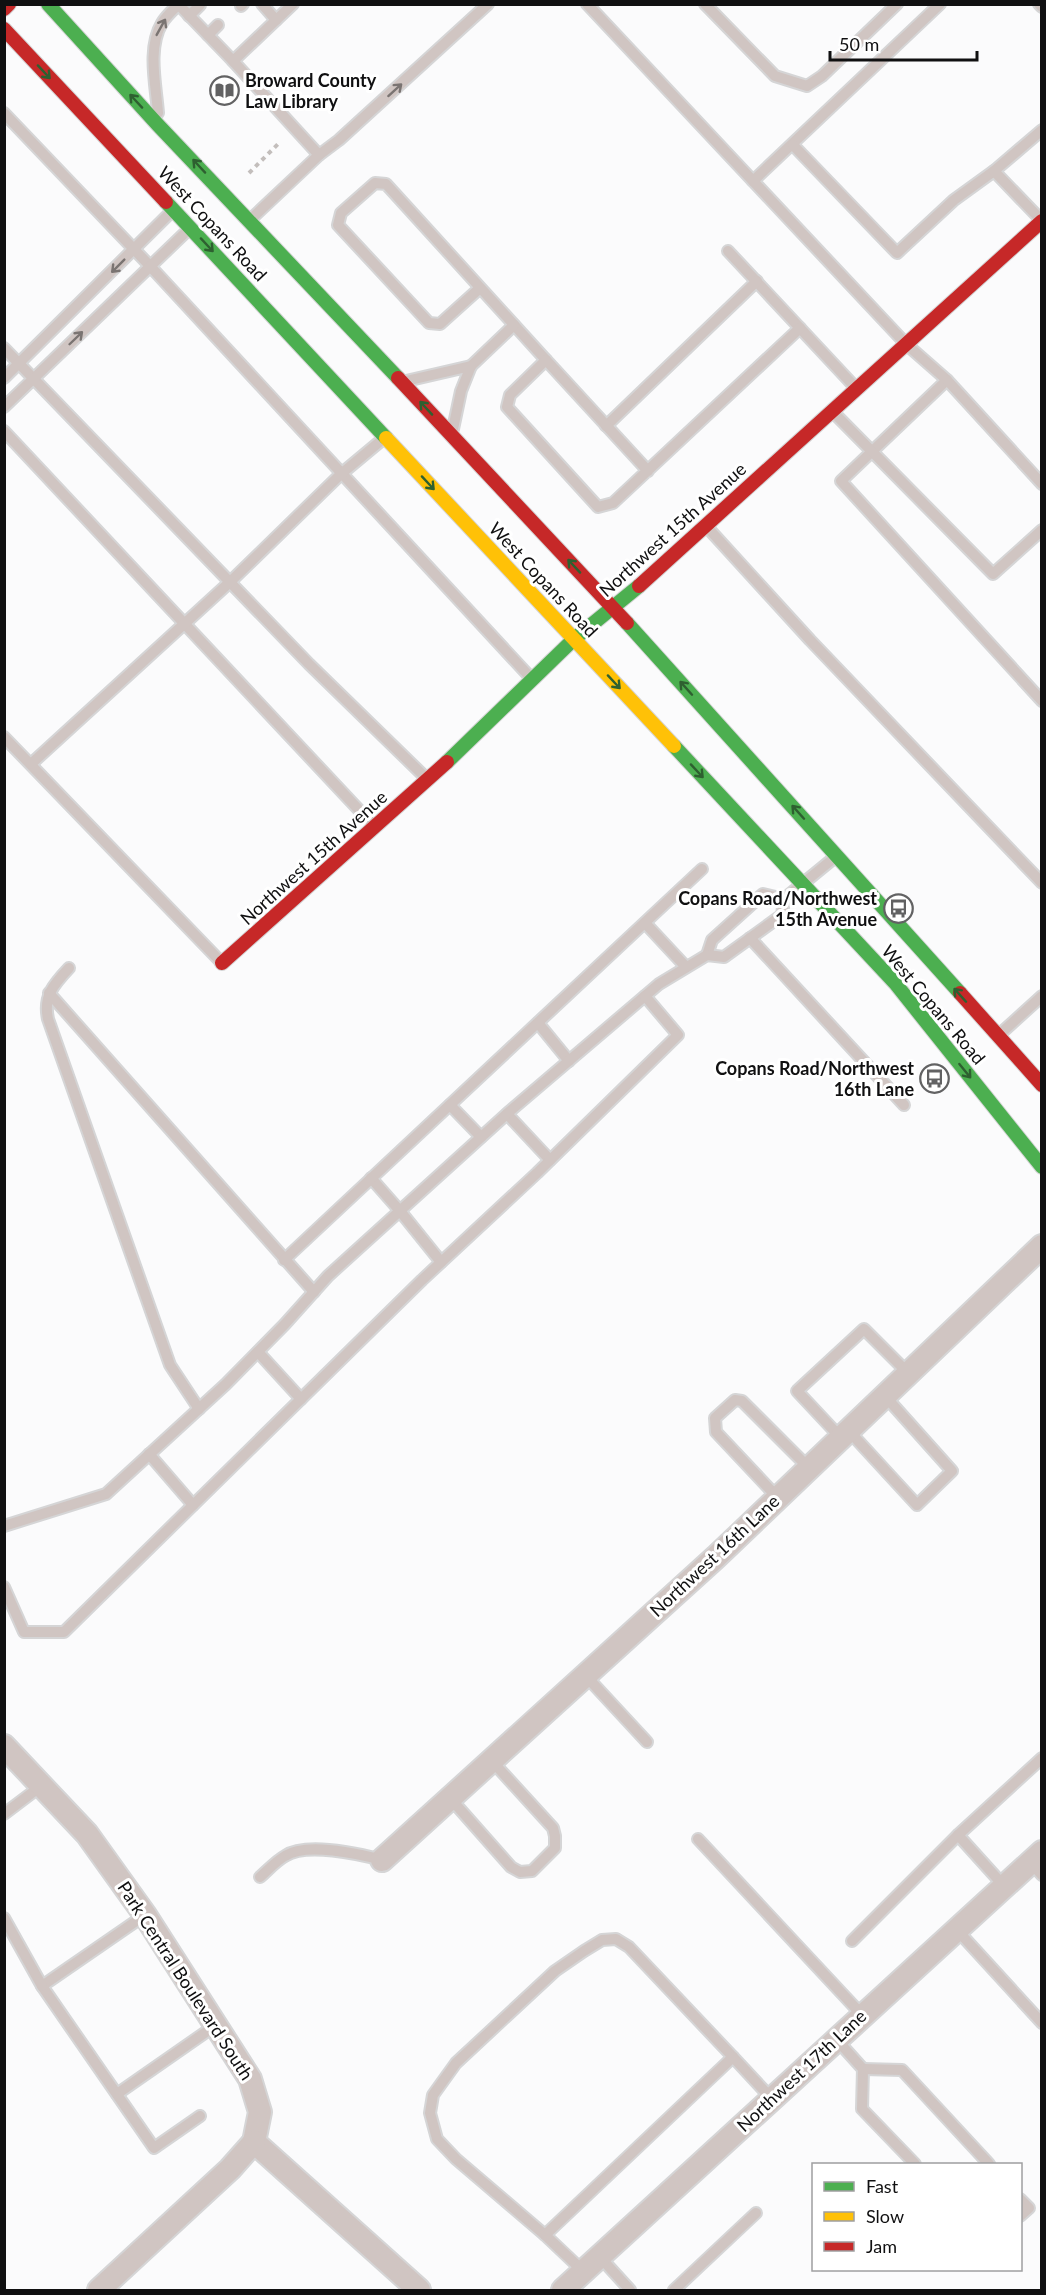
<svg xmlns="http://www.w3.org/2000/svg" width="1046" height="2295" font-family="Lato,sans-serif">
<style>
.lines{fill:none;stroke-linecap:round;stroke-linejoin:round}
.lane-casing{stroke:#d5d5d6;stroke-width:14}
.street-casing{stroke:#d5d5d6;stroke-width:26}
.fast-casing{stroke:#d5d5d6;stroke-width:16}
.slow-casing{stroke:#d5d5d6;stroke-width:16}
.jam-casing{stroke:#d5d5d6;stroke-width:16}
.path{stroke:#c3bebc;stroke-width:4;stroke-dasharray:4.5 4.5;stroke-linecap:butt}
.lane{stroke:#d0c5c2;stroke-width:10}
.street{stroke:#d0c5c2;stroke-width:22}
.fast{stroke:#4caf50;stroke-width:14}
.slow{stroke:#ffc107;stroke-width:14}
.jam{stroke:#c62828;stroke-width:14}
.oneway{stroke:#7a7472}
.oneway2{stroke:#2e6030}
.labels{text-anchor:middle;stroke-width:6;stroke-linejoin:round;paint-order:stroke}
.poi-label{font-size:18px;font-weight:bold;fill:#101011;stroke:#fff;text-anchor:end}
.street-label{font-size:18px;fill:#101011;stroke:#fff}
</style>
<rect width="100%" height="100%" fill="#fbfbfc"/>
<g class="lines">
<defs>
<g id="lane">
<polyline points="178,4 233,61"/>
<polyline points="262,4 276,20"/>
<polyline points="587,4 753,181"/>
<polyline points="705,4 775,76 807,86 822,76 897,4"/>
<polyline points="940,4 753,181 906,344 947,380 841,481 1042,701"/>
<polyline points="1039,4 1042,7"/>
<polyline points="241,6 243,4"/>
<polyline points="189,16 200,5"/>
<polyline points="208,35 218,25"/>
<polyline points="4,113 150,266 530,677"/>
<path d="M 158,113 C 156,85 147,48 162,23 C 166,16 173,10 178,5"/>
<polyline points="793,145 897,253 954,200 994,171"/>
<polyline points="319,155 339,140 488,4"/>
<polyline points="251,219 319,155 233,61 293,4"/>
<polyline points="1041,220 994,171 1042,130"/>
<polyline points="728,251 854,386"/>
<polyline points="480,288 440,324 429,323 338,225 341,213 375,183 386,184 546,360"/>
<polyline points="4,348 309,664 426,778"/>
<polyline points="471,366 514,325"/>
<polyline points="4,378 171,212"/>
<polyline points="947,380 1042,484"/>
<polyline points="406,381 471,366 461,391 453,429"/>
<polyline points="4,407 188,230"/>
<polyline points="833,412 993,574 1042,530"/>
<polyline points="606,426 757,281"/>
<polyline points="4,431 373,825"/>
<polyline points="648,471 546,360 510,395 507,407 598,507 613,503 800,328"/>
<polyline points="707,527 810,640 1042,883"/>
<polyline points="4,737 220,961"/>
<polyline points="31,764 230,582 341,474 383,439"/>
<polyline points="645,923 686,967"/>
<polyline points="750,938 904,1105"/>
<polyline points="707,955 712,940 763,894 784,899"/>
<path d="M 69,968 C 54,984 43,996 48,1019 L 170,1365 L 199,1409"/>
<polyline points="49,993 314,1292"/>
<polyline points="538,1023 569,1061"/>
<polyline points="1000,1034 1042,996"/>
<polyline points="450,1105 481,1137"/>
<polyline points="507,1114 550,1160"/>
<polyline points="371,1178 400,1211 441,1262"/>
<polyline points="284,1260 702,869"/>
<polyline points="258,1352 301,1399"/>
<polyline points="848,1430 917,1505 952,1471 885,1396"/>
<polyline points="841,1438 797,1391 864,1329 908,1373"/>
<polyline points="149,1454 193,1505"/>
<polyline points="778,1498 716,1432 715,1418 735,1400 742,1401 809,1468"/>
<polyline points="4,1526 106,1494 226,1384 285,1324 328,1276 510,1111 659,984 707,955 724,957 782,915 784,899 834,858"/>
<polyline points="4,1587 24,1632 64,1632 422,1280 537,1173 678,1035 645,996"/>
<polyline points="585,1675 647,1742"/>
<polyline points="450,1798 511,1867 520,1872 532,1871 555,1848 555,1836 553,1828 491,1760"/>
<polyline points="4,1814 41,1786"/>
<polyline points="958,1835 1004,1886"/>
<polyline points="698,1839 863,2016"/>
<polyline points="1030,1862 1042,1875"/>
<path d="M 260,1877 C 268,1870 276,1861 285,1856 C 306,1842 359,1854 382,1860"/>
<polyline points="145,1915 42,1986 154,2148 200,2116"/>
<polyline points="4,1918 42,1986"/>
<polyline points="957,1930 1042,2023"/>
<polyline points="852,1941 958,1835 1042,1758"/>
<polyline points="837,2040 863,2069 862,2109 915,2164"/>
<polyline points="863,2069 902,2070 989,2164"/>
<polyline points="117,2094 216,2025"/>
<polyline points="1020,2199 1029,2208 1020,2216"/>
<polyline points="545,2235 456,2159 437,2139 430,2113 433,2095 456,2063 555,1971 584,1951 602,1940 616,1939 629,1947 733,2057"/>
<polyline points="600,2257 630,2290"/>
<polyline points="584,2272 545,2235 733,2057 772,2099"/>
<polyline points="674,2290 756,2213"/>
</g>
<g id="street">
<polyline points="4,1746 87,1834 145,1915 250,2079 260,2112 254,2142 419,2290"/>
<polyline points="382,1860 716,1557 1042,1246"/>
<polyline points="99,2290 230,2169 254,2142"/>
<polyline points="563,2290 1042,1852"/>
</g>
<g id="fast">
<polyline points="48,4 158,125 398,378"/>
<polyline points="166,202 386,438"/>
<polyline points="627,623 960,993"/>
<polyline points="674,746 895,983 1042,1167"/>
<polyline points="447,762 574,639 639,586"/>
</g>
<polyline id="slow" points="386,438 674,746"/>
<g id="jam">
<polyline points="4,9 9,4"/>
<polyline points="4,29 166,202"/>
<polyline points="398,378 627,623"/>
<polyline points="639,586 1042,221"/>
<polyline points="222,963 447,762"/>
<polyline points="960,993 1042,1085"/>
</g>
</defs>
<use href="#lane" class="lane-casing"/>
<use href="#street" class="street-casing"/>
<use href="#fast" class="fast-casing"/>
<use href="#slow" class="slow-casing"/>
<use href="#jam" class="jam-casing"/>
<polyline class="path" points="249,173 280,142"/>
<use href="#lane" class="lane"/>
<use href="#street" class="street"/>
<use href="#fast" class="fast"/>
<use href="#slow" class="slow"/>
<use href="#jam" class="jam"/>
</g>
<defs><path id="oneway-shaft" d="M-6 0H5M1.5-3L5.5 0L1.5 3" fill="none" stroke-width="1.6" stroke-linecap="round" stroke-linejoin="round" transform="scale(1.5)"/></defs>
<g class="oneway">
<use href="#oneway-shaft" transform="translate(161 27) rotate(-61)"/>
<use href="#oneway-shaft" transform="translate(395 90) rotate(-42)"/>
<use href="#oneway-shaft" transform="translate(118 266) rotate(135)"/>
<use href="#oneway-shaft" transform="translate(76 338) rotate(-44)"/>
</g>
<g class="oneway2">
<use href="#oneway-shaft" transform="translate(44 72) rotate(47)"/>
<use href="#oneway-shaft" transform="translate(136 101) rotate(-133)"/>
<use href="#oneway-shaft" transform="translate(199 166) rotate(-133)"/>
<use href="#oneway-shaft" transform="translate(207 245) rotate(47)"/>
<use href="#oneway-shaft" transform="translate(426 408) rotate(-133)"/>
<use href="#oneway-shaft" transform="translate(428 483) rotate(47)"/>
<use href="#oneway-shaft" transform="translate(574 566) rotate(-133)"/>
<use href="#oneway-shaft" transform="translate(614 682) rotate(47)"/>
<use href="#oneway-shaft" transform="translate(686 688) rotate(-132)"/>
<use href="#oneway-shaft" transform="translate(697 771) rotate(47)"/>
<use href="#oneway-shaft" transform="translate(798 812) rotate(-132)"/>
<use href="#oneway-shaft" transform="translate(960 995) rotate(-132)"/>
<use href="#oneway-shaft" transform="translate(965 1071) rotate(51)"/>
</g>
<defs>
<symbol id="library-ring" viewBox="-11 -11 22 22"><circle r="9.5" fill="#fff" stroke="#626263" stroke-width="1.5"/><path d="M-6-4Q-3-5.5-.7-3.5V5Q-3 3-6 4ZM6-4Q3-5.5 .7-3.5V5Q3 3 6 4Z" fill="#626263"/></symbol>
<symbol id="bus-ring" viewBox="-11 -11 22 22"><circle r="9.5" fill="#fff" stroke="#626263" stroke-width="1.5"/><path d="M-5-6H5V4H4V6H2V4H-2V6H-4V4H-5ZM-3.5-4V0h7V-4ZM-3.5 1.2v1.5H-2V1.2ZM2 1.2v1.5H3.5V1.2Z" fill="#626263"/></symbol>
</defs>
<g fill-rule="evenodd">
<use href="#library-ring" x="208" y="74" width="33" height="33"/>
<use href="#bus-ring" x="882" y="892" width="33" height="33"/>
<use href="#bus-ring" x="918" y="1062" width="33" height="33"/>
</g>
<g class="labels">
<g class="poi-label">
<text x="245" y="87" text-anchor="start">Broward County<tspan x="245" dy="21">Law Library</tspan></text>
<text x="877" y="905">Copans Road/Northwest<tspan x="877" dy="21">15th Avenue</tspan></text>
<text x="914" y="1075">Copans Road/Northwest<tspan x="914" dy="21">16th Lane</tspan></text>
</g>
<g class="street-label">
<text transform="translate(212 224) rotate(47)" y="6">West Copans Road</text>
<text transform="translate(673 530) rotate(-42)" y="6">Northwest 15th Avenue</text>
<text transform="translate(543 580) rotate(47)" y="6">West Copans Road</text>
<text transform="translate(314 858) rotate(-42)" y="6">Northwest 15th Avenue</text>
<text transform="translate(933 1005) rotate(50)" y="6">West Copans Road</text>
<text transform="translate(715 1556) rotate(-43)" y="6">Northwest 16th Lane</text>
<text transform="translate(185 1981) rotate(57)" y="6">Park Central Boulevard South</text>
<text transform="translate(802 2071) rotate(-43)" y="6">Northwest 17th Lane</text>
</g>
</g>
<rect width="1046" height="2295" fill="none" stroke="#101011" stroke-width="12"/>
<rect x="812" y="2163" width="210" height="108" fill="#ffffff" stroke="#9f9fa0" stroke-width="1.5"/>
<rect x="824" y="2182" width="30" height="9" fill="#4caf50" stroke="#9f9fa0" stroke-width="1.5"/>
<text x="866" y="2193" font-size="18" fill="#101011">Fast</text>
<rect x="824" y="2212" width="30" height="9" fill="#ffc107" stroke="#9f9fa0" stroke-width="1.5"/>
<text x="866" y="2223" font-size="18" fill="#101011">Slow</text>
<rect x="824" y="2242" width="30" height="9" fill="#c62828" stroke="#9f9fa0" stroke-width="1.5"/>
<text x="866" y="2253" font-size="18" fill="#101011">Jam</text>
<path d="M830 51v9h147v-9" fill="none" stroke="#101011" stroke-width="3"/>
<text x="839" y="51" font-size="18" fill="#101011" stroke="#ffffff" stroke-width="4.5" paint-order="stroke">50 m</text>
</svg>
